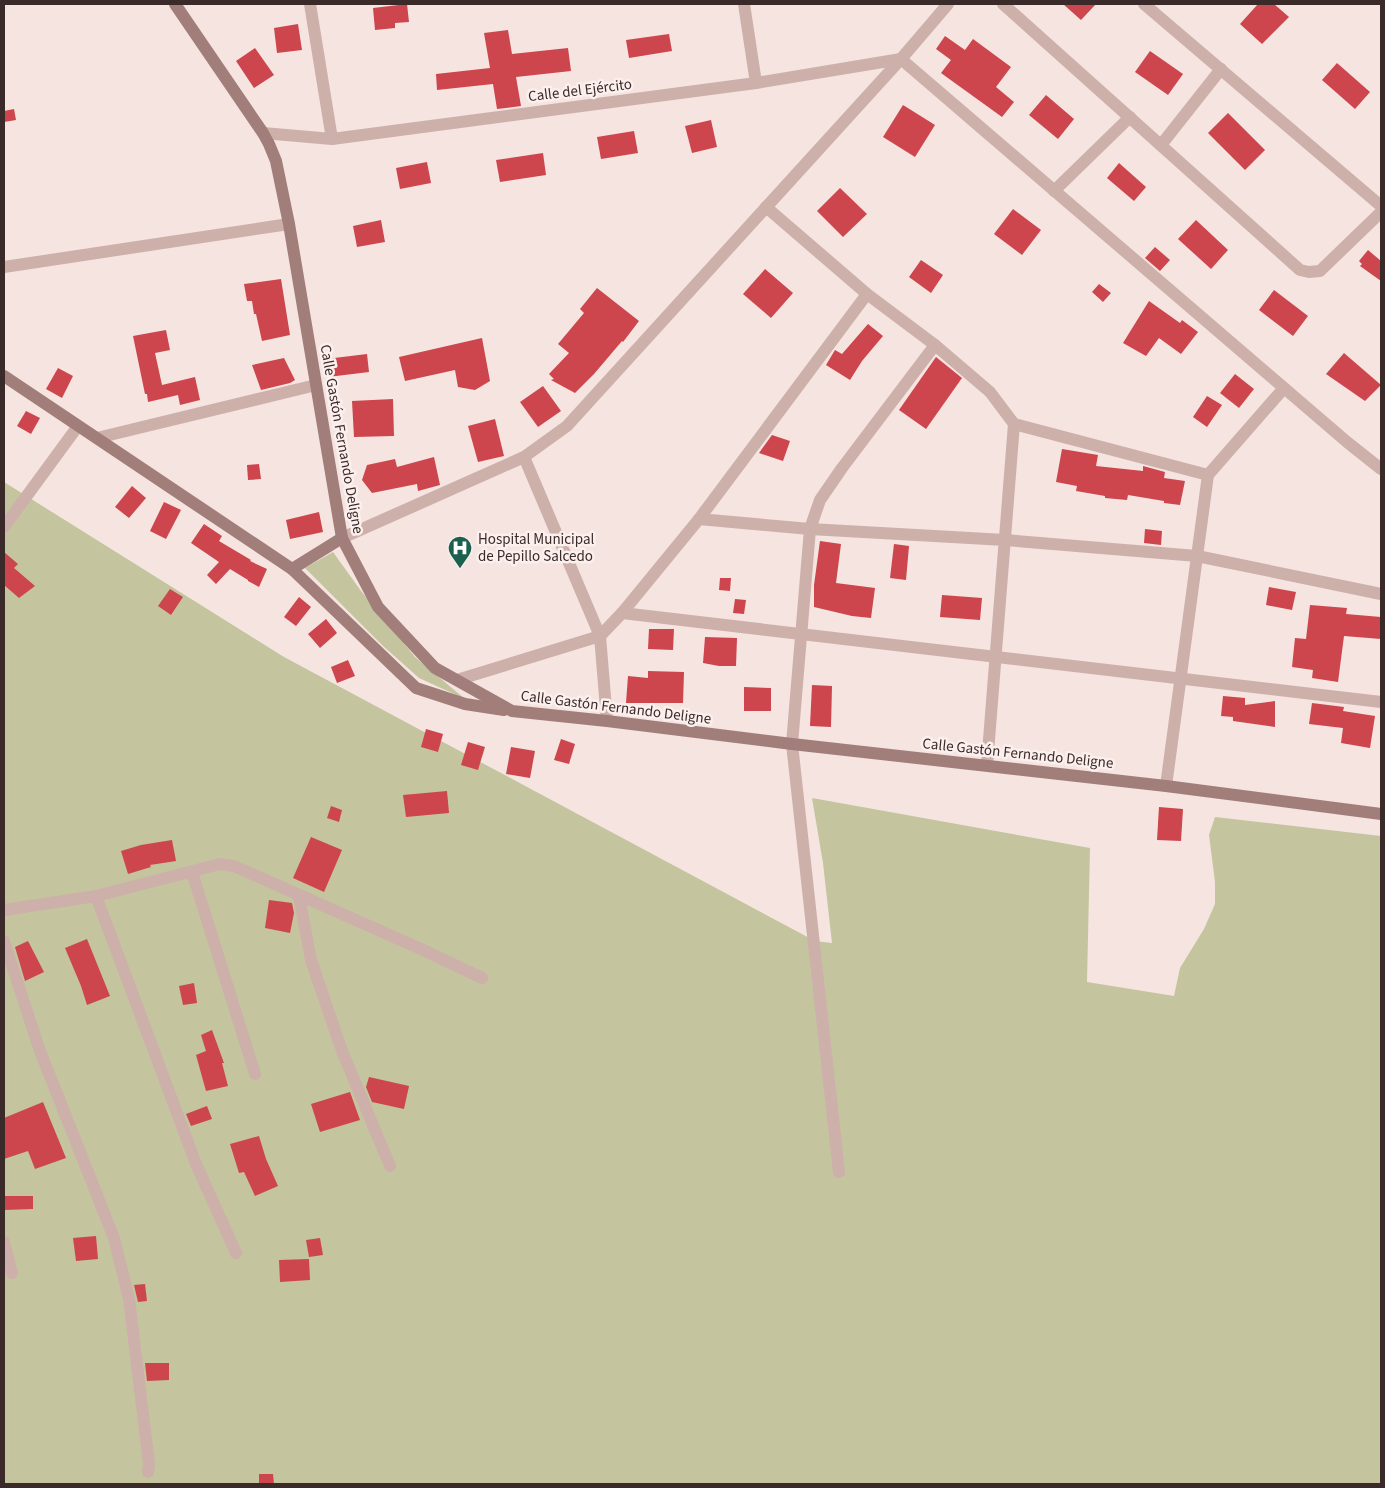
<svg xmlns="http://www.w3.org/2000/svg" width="1385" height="1488" font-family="'Source Sans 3',sans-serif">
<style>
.green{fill:#c4c59e}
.building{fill:#cd454d}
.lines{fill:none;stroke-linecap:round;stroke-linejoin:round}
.street{stroke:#ceb0aa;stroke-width:12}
.secondary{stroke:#a27e7b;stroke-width:12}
.labels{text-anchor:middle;stroke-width:5;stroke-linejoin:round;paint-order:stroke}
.street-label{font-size:15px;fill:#3b2a2a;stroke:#fbf0ed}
.poi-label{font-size:15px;fill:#3b2a2a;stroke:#fbf0ed;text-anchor:start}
</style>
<rect width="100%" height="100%" fill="#f5e4e0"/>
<g class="green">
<polygon points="4,482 284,657 815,941 832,943 823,863 812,798 1090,848 1087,982 1174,996 1180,968 1204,929 1215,904 1215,882 1209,835 1215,817 1381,836 1381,1484 4,1484"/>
<polygon points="333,552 361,591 415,657 465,699 419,678 382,645 305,568"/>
</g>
<g class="building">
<polygon points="407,4 409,22 395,23 395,28 375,30 373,8"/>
<polygon points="1063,4 1096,4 1081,20"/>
<polygon points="1258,4 1274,4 1289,17 1262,44 1240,24"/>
<polygon points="298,24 302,50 277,53 274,28"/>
<polygon points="508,30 512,54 568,48 571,71 516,77 521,106 497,109 493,84 437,90 436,74 490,68 484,33"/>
<polygon points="669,34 672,51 629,58 626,40"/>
<polygon points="945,36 965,50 973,39 1011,67 996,87 1014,102 1002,117 941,73 951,60 936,49"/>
<polygon points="255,48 274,75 254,88 236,61"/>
<polygon points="1150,51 1183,74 1168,95 1135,72"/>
<polygon points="1337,63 1370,92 1355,109 1322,80"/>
<polygon points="1046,95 1074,119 1058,139 1029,115"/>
<polygon points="903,105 935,125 915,157 883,137"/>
<polygon points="14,109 16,120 4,122 4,111"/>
<polygon points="1228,113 1265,150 1245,170 1208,133"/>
<polygon points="711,120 717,147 692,153 685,126"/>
<polygon points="634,131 638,153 601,159 597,137"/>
<polygon points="543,153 546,175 500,182 496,160"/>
<polygon points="427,162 431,183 400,189 396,168"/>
<polygon points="1119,163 1146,187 1134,201 1107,178"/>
<polygon points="840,188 867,214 843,237 817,211"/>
<polygon points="1013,209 1041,230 1022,255 994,234"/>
<polygon points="381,220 385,242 357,247 353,226"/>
<polygon points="1196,220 1228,250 1211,269 1178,239"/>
<polygon points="1155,247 1170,260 1160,271 1145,258"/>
<polygon points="1368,250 1381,261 1381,281 1360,266 1362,264 1359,261"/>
<polygon points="921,260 943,275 931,293 909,277"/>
<polygon points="765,269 793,293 771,318 743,294"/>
<polygon points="281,279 290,335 262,341 256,314 254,314 252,301 247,301 244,284"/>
<polygon points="1099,284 1111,293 1103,302 1092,292"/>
<polygon points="597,288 639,321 623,342 622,341 594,374 575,393 551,380 554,379 549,374 569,353 558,344 584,313 580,309"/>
<polygon points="1274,290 1308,316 1293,336 1259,310"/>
<polygon points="1149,301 1180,323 1182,320 1198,332 1181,354 1159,338 1146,356 1123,343"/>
<polygon points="868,324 883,336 862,361 850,380 826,365 835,350 842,354"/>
<polygon points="166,330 170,350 155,353 162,385 195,377 200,400 180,405 178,395 148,402 147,394 145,394 133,336"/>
<polygon points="482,338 490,381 475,390 458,387 455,370 405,381 399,357"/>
<polygon points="1344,353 1381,385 1365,401 1326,374"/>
<polygon points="367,354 369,372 328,377 326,359"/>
<polygon points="936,357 962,378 926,429 899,410"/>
<polygon points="284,358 295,380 290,383 261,390 252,365"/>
<polygon points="58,368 73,376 62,398 46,389"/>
<polygon points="1235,374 1254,389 1239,408 1220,393"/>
<polygon points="543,386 561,411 538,427 520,402"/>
<polygon points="1207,396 1222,405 1207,427 1193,417"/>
<polygon points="393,399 394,436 354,437 352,401"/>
<polygon points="26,411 40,418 31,434 17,426"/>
<polygon points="495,419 504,456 478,462 468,426"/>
<polygon points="772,435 790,441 783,461 759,453"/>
<polygon points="1062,449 1098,455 1096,466 1143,471 1143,466 1165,472 1164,478 1185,481 1180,505 1164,503 1164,501 1128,495 1127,500 1105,498 1105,496 1076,491 1077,486 1056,482"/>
<polygon points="434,457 440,485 418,491 417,484 372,493 362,480 367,465 395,459 397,467"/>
<polygon points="259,464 261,479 248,480 247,465"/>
<polygon points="132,486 146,498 129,518 115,507"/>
<polygon points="164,502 181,510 166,539 150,531"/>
<polygon points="319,512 323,532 290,539 286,520"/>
<polygon points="204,524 222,536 219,541 251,560 250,561 267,569 259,587 248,581 248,580 230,569 216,584 207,575 219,562 191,543"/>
<polygon points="1145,529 1162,531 1161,545 1144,543"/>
<polygon points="820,541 841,544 836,583 875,588 871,618 852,616 814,607 814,585"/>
<polygon points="894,544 909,546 906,580 890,578"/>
<polygon points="4,552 18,564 14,568 35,586 19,598 4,585"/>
<polygon points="720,578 731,578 730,591 719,590"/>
<polygon points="1269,587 1296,592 1292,610 1266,605"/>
<polygon points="170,589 183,597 171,615 158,606"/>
<polygon points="942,595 982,598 980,620 940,617"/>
<polygon points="299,597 311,607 296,626 284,617"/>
<polygon points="735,599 746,600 744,614 733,613"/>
<polygon points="1310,605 1347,608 1346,614 1381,617 1381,639 1344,636 1338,682 1312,678 1313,670 1292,667 1295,638 1306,639"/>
<polygon points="326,619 337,633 320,648 308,634"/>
<polygon points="649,629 674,629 673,650 648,649"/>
<polygon points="705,637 737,638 736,666 719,666 703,663"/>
<polygon points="348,660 355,676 337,683 331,667"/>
<polygon points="648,671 684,672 683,703 626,703 628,676 648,678"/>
<polygon points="812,685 832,686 831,727 810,726"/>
<polygon points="744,687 771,688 771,711 744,711"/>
<polygon points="1223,696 1245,698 1245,705 1275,701 1275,727 1233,721 1233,717 1221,716"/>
<polygon points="1312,703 1344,707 1343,711 1375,716 1370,748 1341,743 1343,728 1309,724"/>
<polygon points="426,729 443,734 438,752 421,747"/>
<polygon points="561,739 575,744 569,764 554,760"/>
<polygon points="468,742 485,747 478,770 461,765"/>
<polygon points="511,747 535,751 530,778 506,774"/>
<polygon points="447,791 449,813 406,817 403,795"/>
<polygon points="331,806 342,810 339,822 327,818"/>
<polygon points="1159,807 1183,809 1181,841 1157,840"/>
<polygon points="311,837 342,850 324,892 293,878"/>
<polygon points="172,840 176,861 150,865 151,867 128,874 121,851 141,845"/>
<polygon points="269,900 292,903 294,913 290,933 265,928"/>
<polygon points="87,939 110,996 87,1005 81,986 65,948"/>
<polygon points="28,941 44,972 25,981 15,947"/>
<polygon points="194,983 197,1003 183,1005 179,986"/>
<polygon points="212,1030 224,1063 222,1063 228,1086 206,1091 196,1055 206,1051 201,1035"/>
<polygon points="369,1077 409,1086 404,1109 372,1102 366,1087"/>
<polygon points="350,1092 360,1120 320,1132 311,1104"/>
<polygon points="43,1102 66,1158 35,1169 28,1151 4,1159 4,1118"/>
<polygon points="207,1106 212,1119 191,1126 186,1114"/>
<polygon points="259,1136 266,1159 278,1186 255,1196 244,1172 239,1173 230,1144"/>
<polygon points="4,1196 33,1196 33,1209 4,1210"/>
<polygon points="96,1236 98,1259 76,1261 73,1238"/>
<polygon points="320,1238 323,1255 309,1257 306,1240"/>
<polygon points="309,1259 310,1280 280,1282 279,1260"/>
<polygon points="145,1284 147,1301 138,1302 134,1285"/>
<polygon points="145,1363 169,1363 169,1380 147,1381"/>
<polygon points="259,1474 273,1474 274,1484 259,1484"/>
</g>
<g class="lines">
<g class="street">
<polyline points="310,4 332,139"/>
<polyline points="744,4 756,83"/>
<polyline points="1003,4 1300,270 1309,272 1320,271 1381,212"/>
<polyline points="1144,4 1381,206"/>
<polyline points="901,59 1347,442 1381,469"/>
<polyline points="263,133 332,139 756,83 901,59"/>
<polyline points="1161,145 1221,69"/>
<polyline points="1054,191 1130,117"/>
<polyline points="766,207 867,294 935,345 990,392 1014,424 987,765"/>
<polyline points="4,267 289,224"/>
<polyline points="1014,424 1208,475"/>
<polyline points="97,438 316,385"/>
<polyline points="524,457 600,636 607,721"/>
<polyline points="699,519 810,529 1005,540 1197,556 1381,594"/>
<polyline points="4,527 78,426"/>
<polyline points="342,538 524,457 567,426 901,59 948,4"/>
<polyline points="622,613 1381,702"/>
<polyline points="457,680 600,636 622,613 699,519 867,294"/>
<polyline points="1166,786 1208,475 1284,388"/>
<polyline points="192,872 255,1074"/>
<polyline points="96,896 196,1164 236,1253"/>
<polyline points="299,896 311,960 342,1051 390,1166"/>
<polyline points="4,910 96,896 220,864 234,866 421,949 482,978"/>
<polyline points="4,941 40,1051 114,1238 129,1299 149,1464 148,1472"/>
<polyline points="839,1172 792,744 810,529 820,500 842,468 935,345"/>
<polyline points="4,1242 12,1273"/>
</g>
<g class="secondary">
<polyline points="175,4 263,133 269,144 276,161 289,224 342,538 378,607 435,668 512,711 607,721 792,744 1166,786 1381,814"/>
<polyline points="4,376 292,569 416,688 465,704 504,710"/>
<polyline points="292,569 342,538"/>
</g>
</g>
<defs>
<symbol id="hospital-pin" viewBox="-11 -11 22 30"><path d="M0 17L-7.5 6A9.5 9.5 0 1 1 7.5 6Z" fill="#1c6050" stroke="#fbf0ed"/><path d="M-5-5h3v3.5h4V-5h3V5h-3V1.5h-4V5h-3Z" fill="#fff"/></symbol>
</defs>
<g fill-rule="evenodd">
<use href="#hospital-pin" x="446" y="534" width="28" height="38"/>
</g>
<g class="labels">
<g class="street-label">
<text transform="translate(580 90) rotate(-7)" y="5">Calle del Ejército</text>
<text transform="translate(342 439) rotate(80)" y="5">Calle Gastón Fernando Deligne</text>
<text transform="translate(616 707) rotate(7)" y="5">Calle Gastón Fernando Deligne</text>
<text transform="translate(1018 753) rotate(6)" y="5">Calle Gastón Fernando Deligne</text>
</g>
<g class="poi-label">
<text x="478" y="544">Hospital Municipal<tspan x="478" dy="17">de Pepillo Salcedo</tspan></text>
</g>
</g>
<rect width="1385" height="1488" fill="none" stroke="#3b2a2a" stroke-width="10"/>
</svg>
